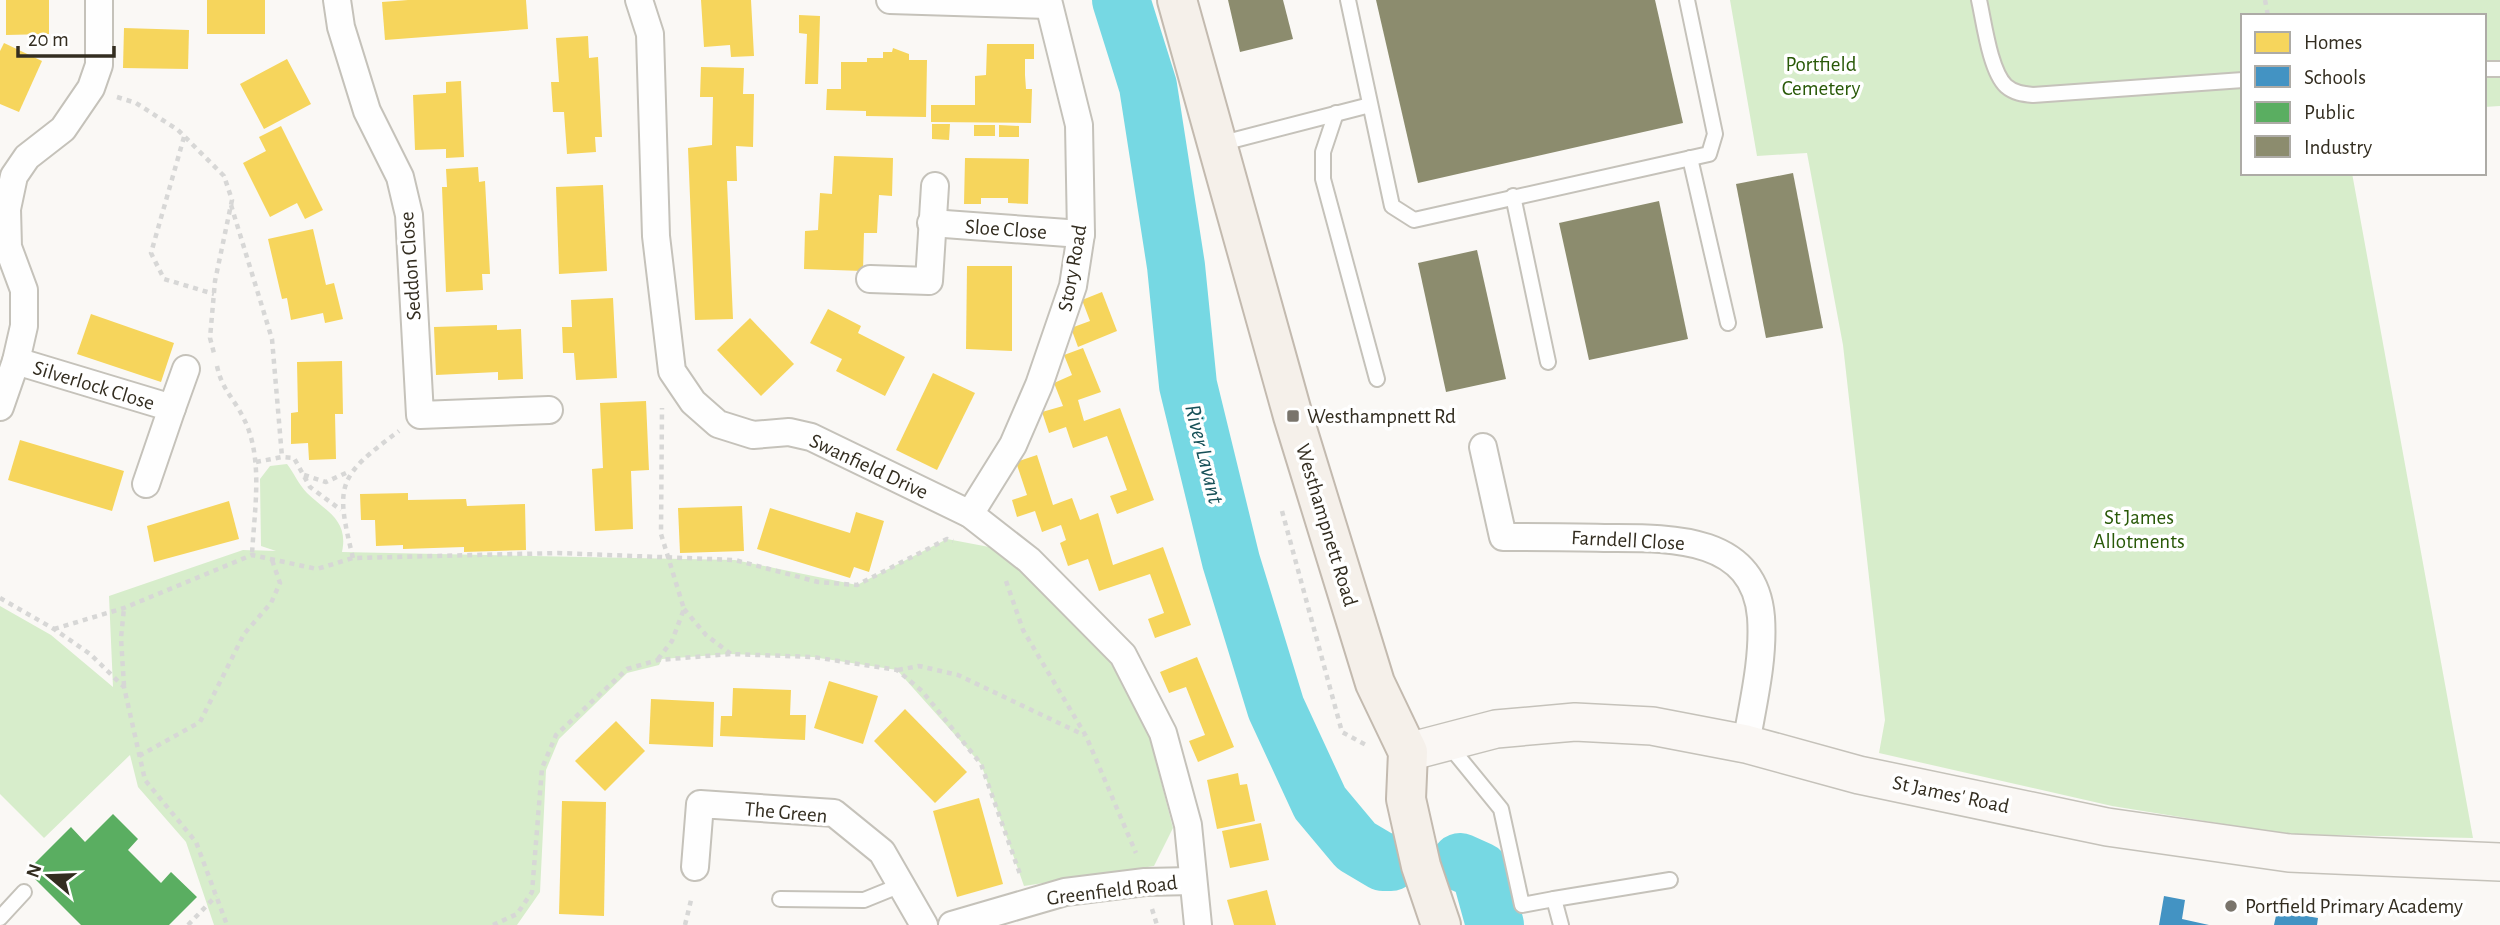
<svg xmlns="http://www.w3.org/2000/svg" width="2500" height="925" font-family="'Alegreya Sans',sans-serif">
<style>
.green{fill:#d7edcb}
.homes{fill:#f6d55c}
.schools{fill:#4393c3}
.public{fill:#5aae61}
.industry{fill:#8c8c6e}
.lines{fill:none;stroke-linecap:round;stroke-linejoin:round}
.river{stroke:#76d8e3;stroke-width:58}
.lane-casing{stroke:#c5c2ba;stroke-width:18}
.street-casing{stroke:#c5c2ba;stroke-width:30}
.secondary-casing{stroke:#c5c2ba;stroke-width:40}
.primary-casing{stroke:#c3baaf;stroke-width:42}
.path{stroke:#d7d7d6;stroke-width:4.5;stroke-dasharray:5 5;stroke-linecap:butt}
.lane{stroke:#fefefe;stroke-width:14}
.street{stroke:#fefefe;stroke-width:26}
.secondary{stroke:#faf7f4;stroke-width:37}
.primary{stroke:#f5f0ea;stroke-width:38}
.poi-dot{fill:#79746b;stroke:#fff;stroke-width:2.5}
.labels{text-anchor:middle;stroke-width:7;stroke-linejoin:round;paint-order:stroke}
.park-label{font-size:21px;fill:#295908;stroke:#fff}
.street-label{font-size:21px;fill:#332d20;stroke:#fff}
.poi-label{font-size:21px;fill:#332d20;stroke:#fff;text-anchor:start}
.water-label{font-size:23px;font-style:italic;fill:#175158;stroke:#fff}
</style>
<rect width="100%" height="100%" fill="#faf8f5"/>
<g class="green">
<polygon points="1730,0 2500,0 2500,106 2484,107 2484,16 2243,16 2243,173 2352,173 2473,838 2285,834 2112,806 1879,753 1885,720 1843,345 1807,153 1757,156"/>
<path d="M 287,464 C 294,473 299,485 307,493 C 325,511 349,519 342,552 L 735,560 L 857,585 L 947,539 L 1005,550 L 1110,662 L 1148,731 L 1173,828 L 1154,866 L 1024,886 L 981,764 L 897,670 L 813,657 L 729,654 L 662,659 L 659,665 L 627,673 L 559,739 L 546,770 L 540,892 L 517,925 L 214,925 L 186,842 L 138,787 L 130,755 L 44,838 L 0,794 L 0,606 L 51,635 L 113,687 L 109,596 L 243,550 L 276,551 L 261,546 L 260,479 L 270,466 Z"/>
</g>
<g class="homes">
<polygon points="6,0 49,0 49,34 6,35"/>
<rect x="207" y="0" width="58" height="34"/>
<polygon points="408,0 526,0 528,29 385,40 382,2"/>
<polygon points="701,0 751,0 754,56 731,57 730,45 704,47"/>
<polygon points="799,15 820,16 818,84 805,84 807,34 799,33"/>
<polygon points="124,28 189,30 188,69 123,68"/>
<polygon points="588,36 589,58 598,57 602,137 595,137 596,152 567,154 564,112 553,112 551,82 559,82 556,38"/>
<polygon points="4,43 42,61 19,112 0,104 0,51"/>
<polygon points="987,44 1034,44 1034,59 1025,59 1025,75 1026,89 1032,89 1031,123 931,122 931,105 975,105 975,76 986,75"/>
<polygon points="893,48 909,54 909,60 927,60 926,117 866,116 866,111 826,110 827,89 841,89 841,62 867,62 867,58 883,58 883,52 892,52"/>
<polygon points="287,59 311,104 264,129 240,84"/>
<polygon points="701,67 744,68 743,94 754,94 753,147 736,146 737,181 727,181 733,319 695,320 688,148 712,145 713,97 700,97"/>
<polygon points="461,81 464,157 446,158 446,149 415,150 413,95 446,93 446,82"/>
<polygon points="932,124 950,124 949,140 932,139"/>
<rect x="974" y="125" width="21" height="11"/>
<polygon points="999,125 1019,126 1019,137 999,137"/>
<polygon points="281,126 323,210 305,219 297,203 270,217 243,163 266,151 259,137"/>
<polygon points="834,156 893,158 892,196 879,195 877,233 864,233 863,271 804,269 805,231 818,230 820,193 832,194"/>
<polygon points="965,158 1029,159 1028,204 1008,203 1008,198 981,198 981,204 964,204"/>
<polygon points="478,167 479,182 485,181 490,274 482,274 483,290 446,292 442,187 447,187 446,169"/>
<polygon points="603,185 607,271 559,274 556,187"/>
<polygon points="313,229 326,285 334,283 343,319 325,323 323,313 291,320 287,298 282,299 268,239"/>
<polygon points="967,266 1012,266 1012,351 966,349"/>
<polygon points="1102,292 1117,331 1078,347 1071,328 1090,321 1082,300"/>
<polygon points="613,298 617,378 576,380 574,353 563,353 562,327 572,327 571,300"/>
<polygon points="828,309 861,326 858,333 905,357 885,396 836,371 842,359 810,343"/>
<polygon points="91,314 174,343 161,382 77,354"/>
<polygon points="750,318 794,364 761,396 717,350"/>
<polygon points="497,325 497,330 521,329 523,379 498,380 498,372 436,375 434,327"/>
<polygon points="1083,348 1101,392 1078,400 1084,421 1120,408 1154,500 1117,514 1110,496 1127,490 1107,436 1073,448 1066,427 1049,433 1042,412 1063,406 1054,383 1072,375 1064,355"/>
<polygon points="342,361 343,414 335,414 336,459 309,460 308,443 291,444 291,413 298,412 297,362"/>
<polygon points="933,373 975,393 937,470 896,450"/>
<polygon points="646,401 649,470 631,471 633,529 595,531 592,469 603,468 600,403"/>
<polygon points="20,440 124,471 112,511 8,480"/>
<polygon points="1037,455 1053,505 1072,498 1080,520 1098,513 1113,565 1163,547 1191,625 1155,638 1148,619 1164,613 1150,574 1099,591 1088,559 1068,566 1060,543 1066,540 1061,525 1042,532 1035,511 1017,517 1012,500 1027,495 1016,462"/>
<polygon points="408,493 408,500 466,499 467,506 525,504 526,550 464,552 464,547 403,549 403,545 376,546 375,520 361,520 360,494"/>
<polygon points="229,501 239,539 154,562 147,526"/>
<polygon points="742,506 744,551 680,553 678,508"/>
<polygon points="770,508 850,533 856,512 884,521 869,572 854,567 850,578 757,549"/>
<polygon points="1197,657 1234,747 1198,762 1189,741 1205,735 1186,687 1169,693 1160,672"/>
<polygon points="829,681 878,696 863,744 814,728"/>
<polygon points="733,688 791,690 790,715 806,715 805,740 720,736 721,716 732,716"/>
<polygon points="651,699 714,702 713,747 649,744"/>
<polygon points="905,709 967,772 935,803 874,741"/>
<polygon points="616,721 645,751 605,791 575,761"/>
<polygon points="1238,773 1240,785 1247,784 1255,821 1217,829 1207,780"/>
<polygon points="979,798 1003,884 957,897 933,811"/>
<polygon points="562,801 606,802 604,916 559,914"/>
<polygon points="1261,823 1269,860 1230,868 1222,831"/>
<polygon points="1267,890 1276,925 1234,925 1227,900"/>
</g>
<g class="schools">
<polygon points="2164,896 2185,900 2182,919 2209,925 2159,925"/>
<polygon points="2277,911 2318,918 2317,925 2274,925"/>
</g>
<polygon class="public" points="113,814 138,839 128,850 161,883 171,872 197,897 169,925 81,925 27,871 71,827 85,842"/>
<g class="industry">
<polygon points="1228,0 1283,0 1293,39 1240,52"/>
<polygon points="1376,0 1655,0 1683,123 1418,183"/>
<polygon points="1793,173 1823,328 1766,338 1736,184"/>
<polygon points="1659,201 1688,339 1589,360 1559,223"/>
<polygon points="1477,250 1506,379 1446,392 1418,263"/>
</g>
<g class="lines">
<g class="river">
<polyline points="1121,0 1148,86 1176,266 1188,385 1231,561 1276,708 1320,803 1356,846 1383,862 1391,862"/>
<polyline points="1460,862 1480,871 1495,925"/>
</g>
<defs>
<g id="lane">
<polyline points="1348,0 1392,206 1414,220 1709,154 1715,134 1687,0"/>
<path d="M 1979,0 C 1984,22 1990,71 2006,86 C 2014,93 2023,94 2033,95 L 2243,80"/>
<polyline points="2484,69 2500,69"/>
<polyline points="1336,113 1323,152 1323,179 1377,379"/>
<polyline points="1219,144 1370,105"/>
<polyline points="1690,158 1728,323"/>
<polyline points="1513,196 1548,362"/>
<polyline points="1447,743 1501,809 1522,905 1554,899 1561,925"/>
<polyline points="780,899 864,900 901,885"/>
<polyline points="1554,899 1670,880"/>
<polyline points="0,918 24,892"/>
</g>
<g id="street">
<polyline points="337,0 341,27 367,111 400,177 409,215 420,415 549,410"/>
<polyline points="639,0 650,34 656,236 672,371 693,402 718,424 753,435 789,432 811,437 970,514 1029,560 1123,655 1163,733 1188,825 1198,925"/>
<polyline points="890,0 1048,5"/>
<polyline points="931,223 1081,234"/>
<polyline points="870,279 929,281 935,186"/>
<polyline points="16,361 172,408 146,484"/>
<polyline points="0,407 16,361 24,326 24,290 8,247 7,209 14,176 27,157 63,129 91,88 99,65 99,0"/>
<polyline points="172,408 186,369"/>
<path d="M 1483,447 L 1503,537 C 1537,537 1570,537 1604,538 C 1666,538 1754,534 1761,617 C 1764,659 1753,703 1746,744"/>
<polyline points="970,514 1013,445 1039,385 1073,286 1081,234 1079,125 1048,0"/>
<polyline points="695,867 700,804 834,813 882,852 924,925"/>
<polyline points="952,925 1065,892 1145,882 1193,881"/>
</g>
<polyline id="secondary" points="1408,752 1496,729 1575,722 1652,726 1746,744 1859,775 2107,827 2289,853 2500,862"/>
<polyline id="primary" points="1177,0 1293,416 1375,683 1408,752 1406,799 1421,866 1441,925"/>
</defs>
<use href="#lane" class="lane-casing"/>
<use href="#street" class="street-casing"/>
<use href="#secondary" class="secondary-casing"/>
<use href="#primary" class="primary-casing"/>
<g class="path">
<polyline points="2265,0 2268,16"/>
<polyline points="117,97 136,103 178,130 224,176 232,200 215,281 210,338 215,357"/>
<polyline points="184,137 151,253 164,279 214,294"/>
<polyline points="231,205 272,339 282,457"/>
<path d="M 217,366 C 222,390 234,398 244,419 C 264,459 254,512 252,555"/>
<polyline points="256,462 282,457 294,458 310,487 341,510"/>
<polyline points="304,475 326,482 348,472"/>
<polyline points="1282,511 1342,732 1366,745"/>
<path d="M 353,558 C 335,484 337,477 399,431"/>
<polyline points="1006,581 1023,630 1086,736 1136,853"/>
<polyline points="0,598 54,629 90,654 124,687 145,780 196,842 227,925"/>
<polyline points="684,609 706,635 731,654"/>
<polyline points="54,629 124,608 252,555 317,569 353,558 558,553 735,560 818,582 857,585 947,539 953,541"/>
<polyline points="658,659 672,641 684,609 661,534 662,408"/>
<polyline points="898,670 919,666 958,675 1084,735"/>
<polyline points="124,686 121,638 124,608"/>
<polyline points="139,756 200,722 244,634 271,603 280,583 272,560"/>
<polyline points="1152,909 1157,925"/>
<polyline points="188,925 216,896"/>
<polyline points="493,925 517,914 532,892 542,768 556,735 627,669 658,660 731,654 813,657 897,670 922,691 981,764 1021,877"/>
<polyline points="685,925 692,896"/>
</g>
<use href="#lane" class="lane"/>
<use href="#street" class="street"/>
<use href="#secondary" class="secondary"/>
<use href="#primary" class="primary"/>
</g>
<g class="poi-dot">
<rect x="1286" y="409" width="14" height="14" rx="3.5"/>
<circle cx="2231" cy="906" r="7"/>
</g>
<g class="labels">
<g class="park-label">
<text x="1821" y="71">Portfield<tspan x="1821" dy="24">Cemetery</tspan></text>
<text x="2139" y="524">St James<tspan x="2139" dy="24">Allotments</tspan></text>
</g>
<g class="street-label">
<text transform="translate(1006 229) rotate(4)" y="7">Sloe Close</text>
<text transform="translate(410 266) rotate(-94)" y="7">Seddon Close</text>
<text transform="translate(1072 268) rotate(-80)" y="7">Story Road</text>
<text transform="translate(94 385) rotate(17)" y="7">Silverlock Close</text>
<text transform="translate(869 466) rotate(25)" y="7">Swanfield Drive</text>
<text transform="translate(1327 525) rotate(73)" y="7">Westhampnett Road</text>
<text transform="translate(1628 540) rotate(3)" y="7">Farndell Close</text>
<text transform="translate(1951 794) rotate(12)" y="7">St James' Road</text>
<text transform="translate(786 812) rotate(5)" y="7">The Green</text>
<text transform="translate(1112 890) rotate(-7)" y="7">Greenfield Road</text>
</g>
<g class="poi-label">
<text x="1307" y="423">Westhampnett Rd</text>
<text x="2245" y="913">Portfield Primary Academy</text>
</g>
<g class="water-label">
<text transform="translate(1205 454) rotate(76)" y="8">River Lavant</text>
</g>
</g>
<rect x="2241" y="14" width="245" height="161" fill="#ffffff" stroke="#adaba6" stroke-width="2"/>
<rect x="2255" y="32" width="35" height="21" fill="#f6d55c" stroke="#adaba6" stroke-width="2"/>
<text x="2304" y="49" font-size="21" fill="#332d20">Homes</text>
<rect x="2255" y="66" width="35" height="21" fill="#4393c3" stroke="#adaba6" stroke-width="2"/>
<text x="2304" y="84" font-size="21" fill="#332d20">Schools</text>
<rect x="2255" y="102" width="35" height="21" fill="#5aae61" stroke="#adaba6" stroke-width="2"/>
<text x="2304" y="119" font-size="21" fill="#332d20">Public</text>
<rect x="2255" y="136" width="35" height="21" fill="#8c8c6e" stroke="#adaba6" stroke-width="2"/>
<text x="2304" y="154" font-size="21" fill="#332d20">Industry</text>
<g transform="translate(49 876) rotate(289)" stroke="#ffffff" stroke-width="5" paint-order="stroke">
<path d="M0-5L12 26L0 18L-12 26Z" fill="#332d20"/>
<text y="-10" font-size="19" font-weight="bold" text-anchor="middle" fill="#332d20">N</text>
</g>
<path d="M18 46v10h96v-10" fill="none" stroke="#332d20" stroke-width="3.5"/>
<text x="28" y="46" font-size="21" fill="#332d20" stroke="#ffffff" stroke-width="5" paint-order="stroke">20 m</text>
</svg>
